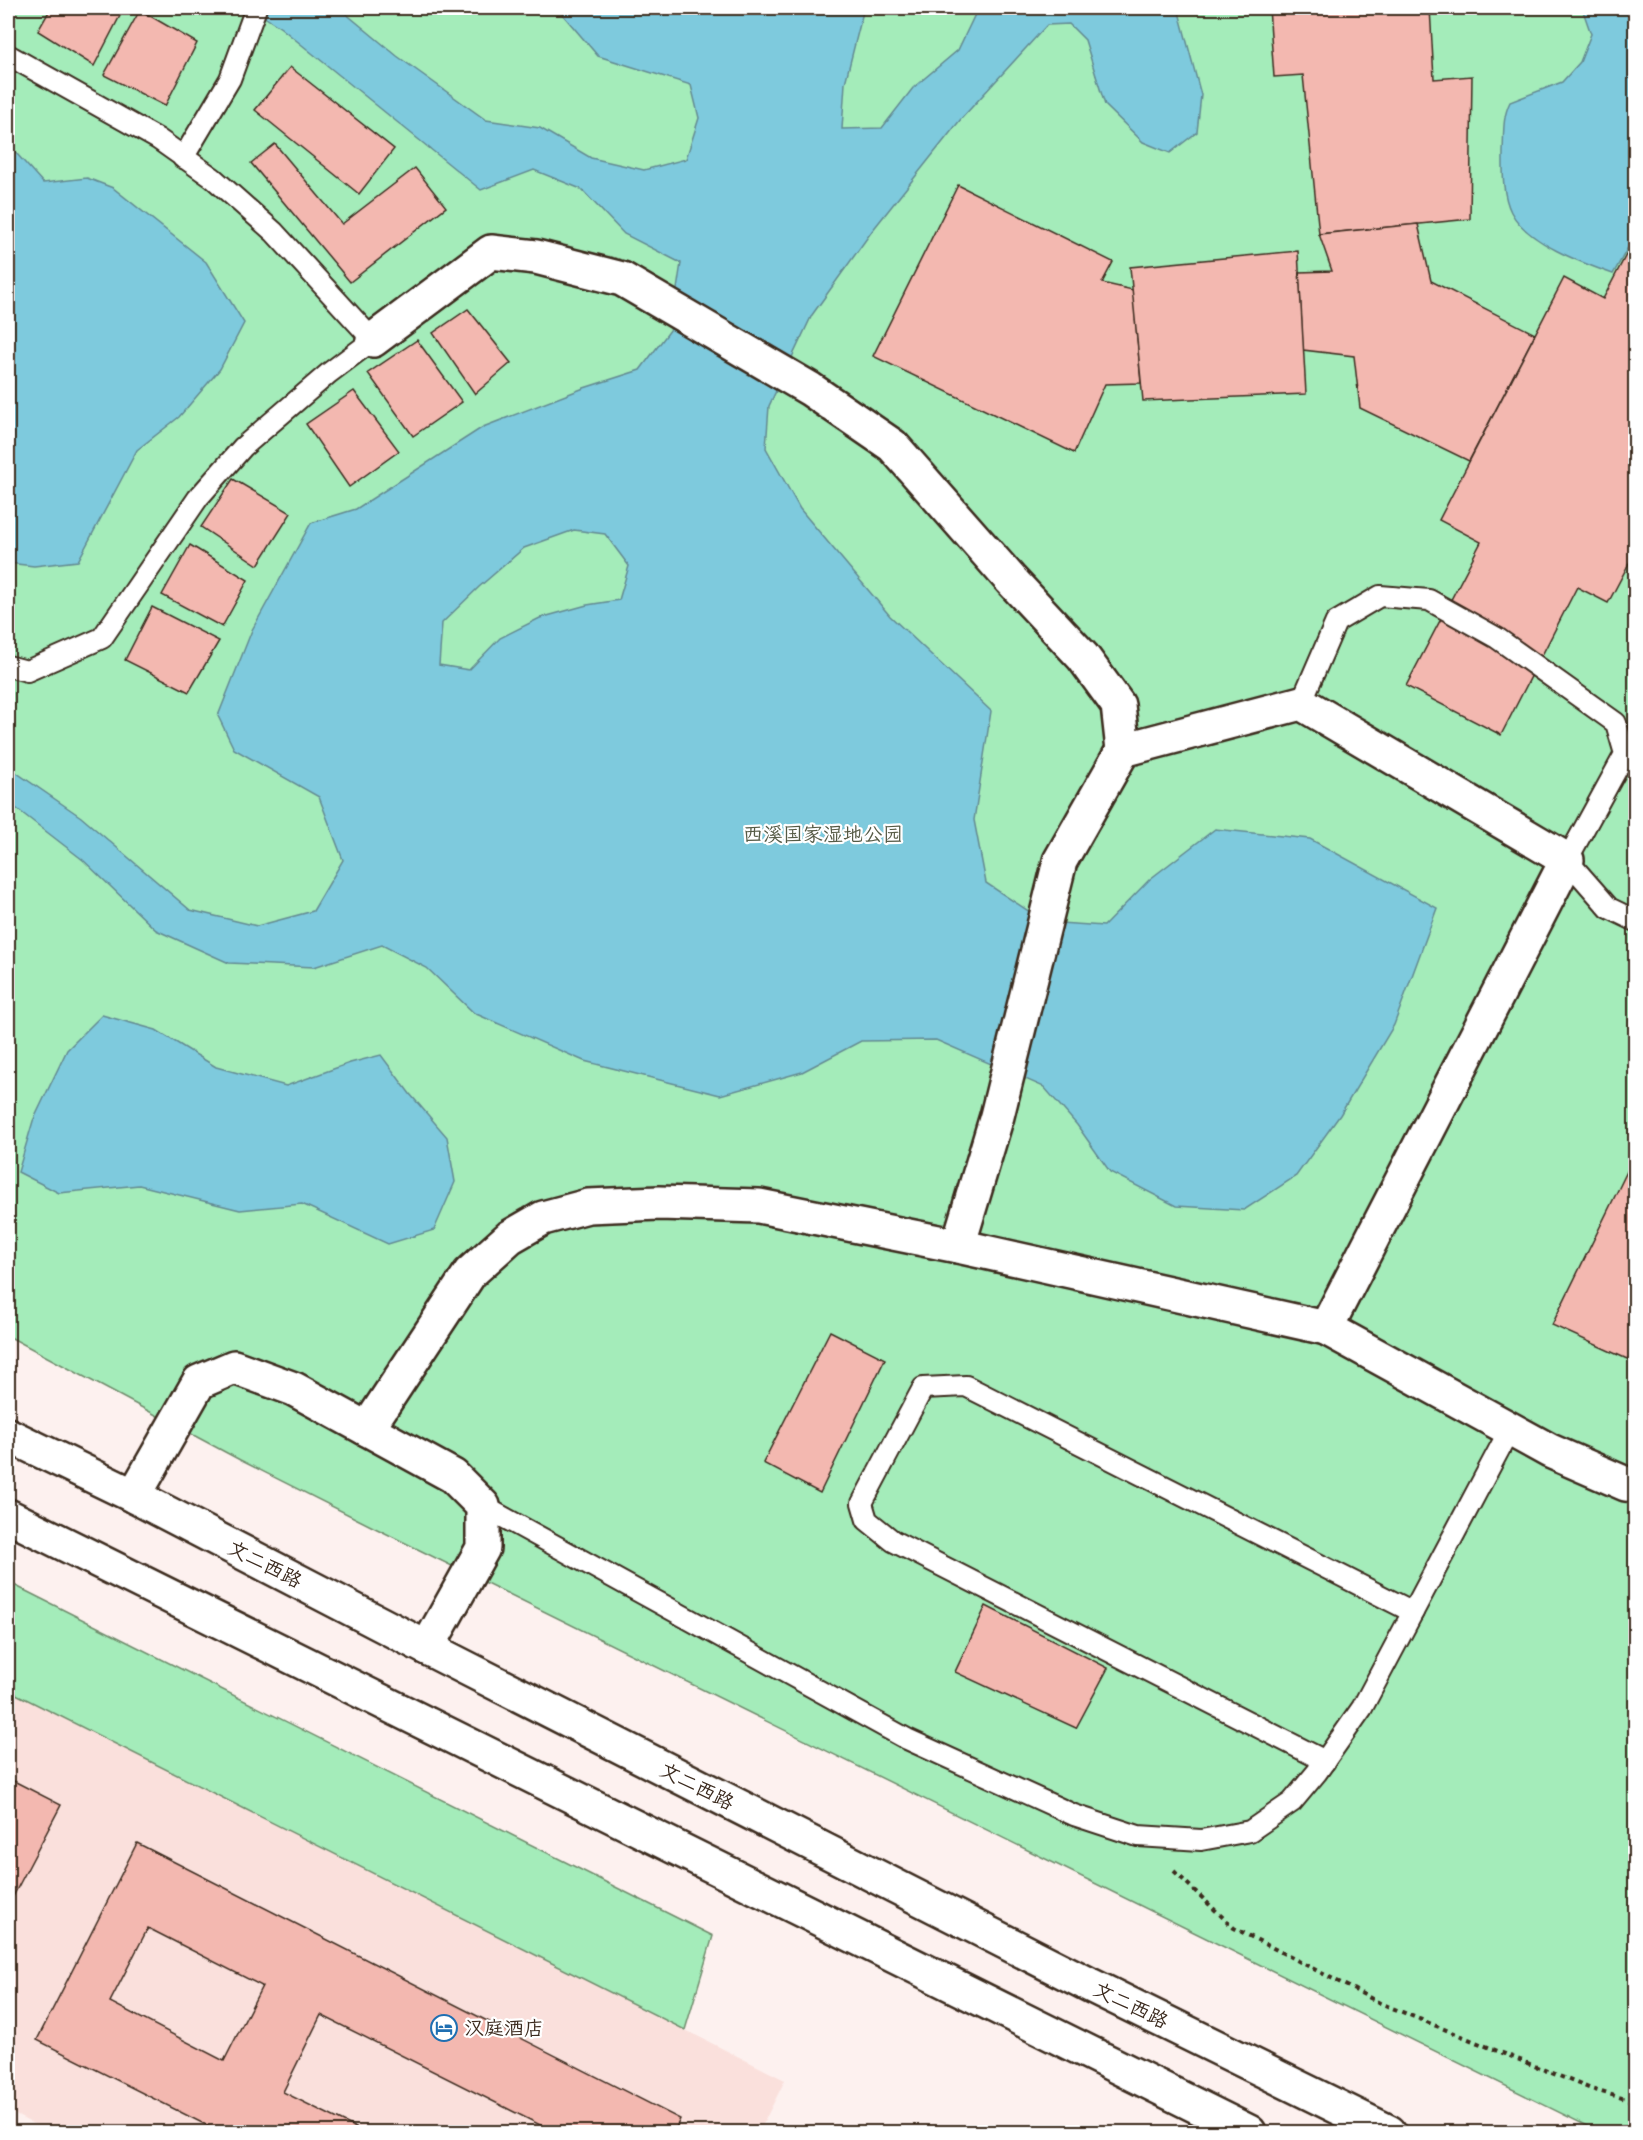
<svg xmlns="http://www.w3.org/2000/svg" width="1643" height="2140" font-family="'Patrick Hand','LXGW WenKai TC',sans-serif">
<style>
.built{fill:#fae0dc}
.green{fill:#a4ecba;stroke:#708b6c;stroke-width:1.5}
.water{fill:#7ecadd;stroke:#638a91;stroke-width:1.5;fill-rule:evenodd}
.building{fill:#f3b8b0;stroke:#3b2a1e;stroke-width:1.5;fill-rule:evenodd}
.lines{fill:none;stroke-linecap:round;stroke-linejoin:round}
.service-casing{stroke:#3b2a1e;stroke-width:24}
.minor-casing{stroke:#3b2a1e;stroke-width:38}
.secondary-casing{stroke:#3b2a1e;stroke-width:38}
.path{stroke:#3b2a1e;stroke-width:4;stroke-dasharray:4.5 4.5;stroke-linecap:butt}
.service{stroke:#fff;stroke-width:20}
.minor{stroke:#fff;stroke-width:33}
.secondary{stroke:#fff;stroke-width:33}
.labels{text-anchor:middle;stroke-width:4.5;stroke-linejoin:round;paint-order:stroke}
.park-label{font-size:20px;fill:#555a45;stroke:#fff}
.street-label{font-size:20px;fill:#3b2a1e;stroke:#fff}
.poi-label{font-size:20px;fill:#3b2a1e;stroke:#fff;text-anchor:start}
</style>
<rect width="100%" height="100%" fill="#fdf1ef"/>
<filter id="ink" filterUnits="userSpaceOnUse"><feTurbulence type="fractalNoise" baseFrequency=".0167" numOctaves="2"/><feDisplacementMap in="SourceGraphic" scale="12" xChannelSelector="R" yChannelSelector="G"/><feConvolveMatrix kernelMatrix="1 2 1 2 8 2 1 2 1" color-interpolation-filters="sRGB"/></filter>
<g filter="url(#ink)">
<polygon class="built" points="8,1690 785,2080 759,2132 49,2132 8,2111"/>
<g class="green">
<polygon points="8,8 1635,8 1635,2132 1599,2132 375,1528 240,1460 8,1336"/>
<polygon points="8,1582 713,1936 685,2030 8,1690"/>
</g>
<g class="water">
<path d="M 251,8 L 339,8 L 397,56 L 486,120 L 540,128 L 591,158 L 644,170 L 686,159 L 699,118 L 691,85 L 598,56 L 557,8 L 864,8 L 845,83 L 842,129 L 882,128 L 913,88 L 958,50 L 978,8 L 1180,8 L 1179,12 L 1201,95 L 1197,132 L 1170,153 L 1143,142 L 1105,105 L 1085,40 L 1069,24 L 1047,25 L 961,119 L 872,231 L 812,315 L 769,406 L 766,448 L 800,509 L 890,616 L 991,711 L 974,820 L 986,883 L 1045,922 L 1104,926 L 1150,879 L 1215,829 L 1310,839 L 1437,908 L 1394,1025 L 1340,1115 L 1296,1176 L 1244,1210 L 1176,1206 L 1110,1172 L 1077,1125 L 1044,1087 L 936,1040 L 861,1041 L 802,1072 L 720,1095 L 584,1061 L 474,1013 L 427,968 L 382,945 L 314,967 L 229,963 L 156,930 L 83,860 L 8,802 L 8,767 L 81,817 L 190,910 L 257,926 L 313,911 L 343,860 L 319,797 L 234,749 L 218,716 L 252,630 L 311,523 L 356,509 L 483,427 L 584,388 L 640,370 L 671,329 L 681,263 L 624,234 L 581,189 L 534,170 L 481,190 L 281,28 ZM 574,530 L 605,534 L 629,566 L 619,600 L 587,605 L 540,618 L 500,638 L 469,670 L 439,665 L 442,623 L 479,587 L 524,548 Z"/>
<path d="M 1582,8 L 1635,8 L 1635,235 L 1613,274 C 1582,263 1527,243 1511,212 C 1502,194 1503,171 1503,152 C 1504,135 1502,118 1510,102 L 1562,82 L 1580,62 L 1591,34 Z"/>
<polygon points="8,144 43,183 87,178 113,188 206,262 244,323 220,369 179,417 137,450 78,561 34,566 8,563"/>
<polygon points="102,1015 156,1030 216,1067 286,1086 350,1063 381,1055 410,1094 447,1137 455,1182 434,1230 388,1244 302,1204 240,1210 139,1185 59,1193 18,1172 33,1121 67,1050"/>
</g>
<g class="building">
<polygon points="51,8 124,8 94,66 38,31"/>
<polygon points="1269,8 1430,8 1434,79 1472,76 1470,219 1319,234 1303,75 1274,77"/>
<polygon points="140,10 197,43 165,106 104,75"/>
<polygon points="290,67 394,149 359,194 255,110"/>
<polygon points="275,144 342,224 415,168 446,207 350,282 251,163"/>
<polygon points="958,185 1113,262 1102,283 1133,290 1141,383 1105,384 1074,453 873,356"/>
<polygon points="1418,224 1431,281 1535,334 1469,461 1360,408 1354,356 1303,350 1299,272 1332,271 1319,234"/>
<polygon points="1298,251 1306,394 1143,401 1130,267"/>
<polygon points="1626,255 1636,259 1636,550 1608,603 1577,587 1501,735 1406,686 1481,542 1439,520 1564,278 1603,299"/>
<polygon points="468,309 511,363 475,394 433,333"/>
<polygon points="417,340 462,402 413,436 368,373"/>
<polygon points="354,391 399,451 349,487 306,424"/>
<polygon points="233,479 291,513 258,565 201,527"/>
<polygon points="190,545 248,580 222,627 162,595"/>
<polygon points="152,607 219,641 189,692 125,660"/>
<polygon points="1636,1153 1636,1363 1552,1325"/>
<polygon points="830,1331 885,1359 820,1493 763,1463"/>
<polygon points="986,1606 1108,1668 1076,1728 955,1672"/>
<polygon points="8,1778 61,1805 8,1906"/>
<path d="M 137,1843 L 680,2119 L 674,2132 L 554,2132 L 321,2015 L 283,2092 L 364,2132 L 220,2132 L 37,2040 ZM 148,1928 L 262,1986 L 224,2061 L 110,2002 Z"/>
</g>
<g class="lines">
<defs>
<g id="service">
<polyline points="8,55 158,139 213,178 274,232 373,340 329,373 243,447 198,498 102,638 27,671 8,666"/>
<polyline points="183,158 230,79 256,8"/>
<polyline points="1301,703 1336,622 1380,596 1429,600 1497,638 1616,723 1625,754 1567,860 1609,908 1636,921"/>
<polyline points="483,1506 907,1739 1074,1815 1138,1836 1201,1840 1250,1831 1292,1802 1317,1772 1362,1708 1510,1429"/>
<polyline points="1325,1761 893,1541 867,1520 862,1503 923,1388 966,1386 1413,1612"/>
</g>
<g id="minor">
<polyline points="373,340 491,252 536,257 622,279 810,389 893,446 1011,580 1083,657 1118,705 1123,750 1060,861 997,1116 958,1246"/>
<polyline points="1123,750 1301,703 1567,860 1326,1328"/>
<polyline points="367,1429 470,1273 510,1237 543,1218 588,1206 659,1203 759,1206 958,1246 1326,1328 1550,1451 1626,1484 1636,1485"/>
<polyline points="134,1496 199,1382 234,1367 294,1389 453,1476 483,1506 483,1548 427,1648"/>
</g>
<g id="secondary">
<polyline points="8,1435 134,1496 427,1648 1090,1985 1389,2132"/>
<polyline points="8,1516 1249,2132"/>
</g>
</defs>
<use href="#service" class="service-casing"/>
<use href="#minor" class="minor-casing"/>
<use href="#secondary" class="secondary-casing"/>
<polyline class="path" points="1174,1871 1234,1928 1380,2003 1591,2089 1636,2102"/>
<use href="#service" class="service"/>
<use href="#minor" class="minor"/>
<use href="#secondary" class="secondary"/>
</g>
</g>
<defs>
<symbol id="hotel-ring" viewBox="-11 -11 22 22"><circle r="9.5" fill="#fff" stroke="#1f6fb2" stroke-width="1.5"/><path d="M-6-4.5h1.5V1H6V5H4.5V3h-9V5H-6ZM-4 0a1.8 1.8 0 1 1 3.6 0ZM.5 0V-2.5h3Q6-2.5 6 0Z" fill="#1f6fb2"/></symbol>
</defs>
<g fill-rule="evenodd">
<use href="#hotel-ring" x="429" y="2013" width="30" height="30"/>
</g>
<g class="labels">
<g class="park-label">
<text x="823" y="841">西溪国家湿地公园</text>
</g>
<g class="street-label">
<text transform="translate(265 1564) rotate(27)" y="7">文二西路</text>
<text transform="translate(697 1786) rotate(27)" y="7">文二西路</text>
<text transform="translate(1131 2005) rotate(26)" y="7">文二西路</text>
</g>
<g class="poi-label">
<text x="464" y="2035">汉庭酒店</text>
</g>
</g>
<rect width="1643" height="2140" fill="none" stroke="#fff" stroke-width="30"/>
<rect x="15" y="15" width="1613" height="2110" fill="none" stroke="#3b2a1e" stroke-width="2" filter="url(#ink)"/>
</svg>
